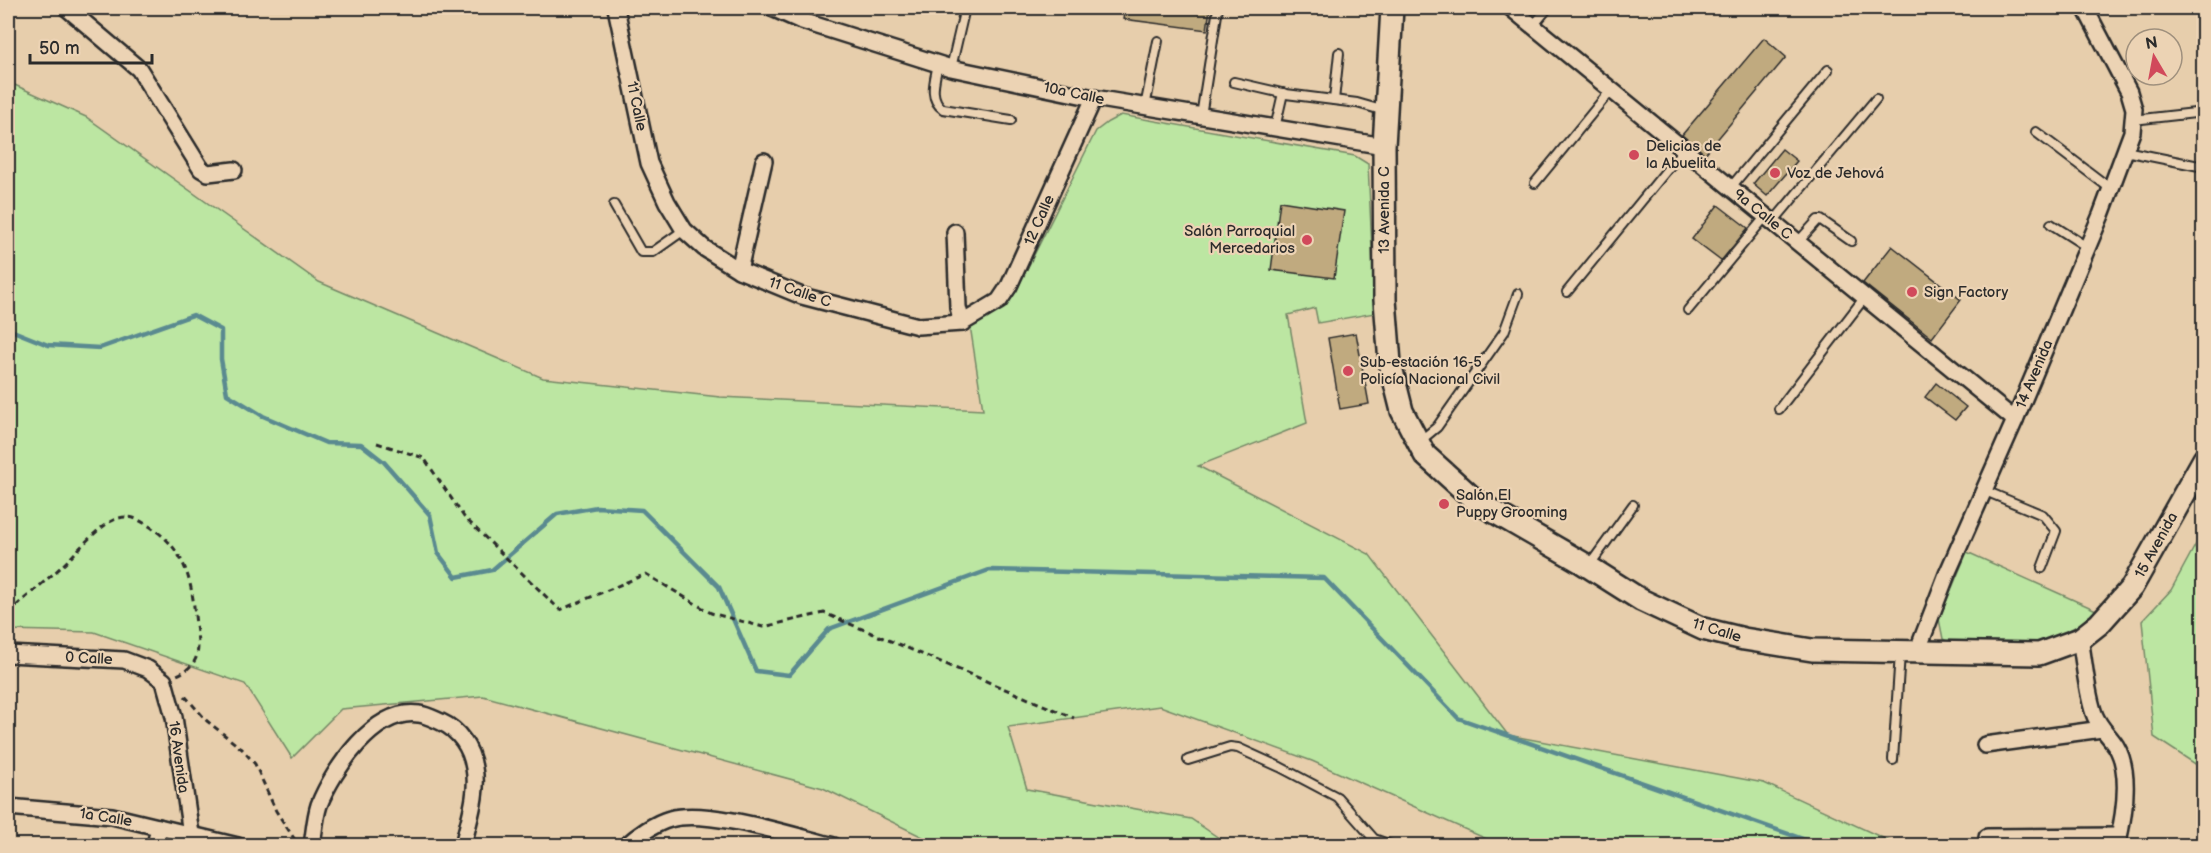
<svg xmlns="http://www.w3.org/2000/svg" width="2211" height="853" font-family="'Balsamiq Sans',sans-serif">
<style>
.green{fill:#bce6a2;stroke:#748866;stroke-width:1.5}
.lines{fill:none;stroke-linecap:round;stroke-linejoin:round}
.stream{stroke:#5a8a90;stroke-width:4.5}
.building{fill:#c0aa7f;stroke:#2b2b2b;stroke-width:1.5}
.lane-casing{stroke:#2b2b2b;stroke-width:12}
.street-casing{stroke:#2b2b2b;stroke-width:20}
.secondary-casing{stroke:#2b2b2b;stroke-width:26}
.path{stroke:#2b2b2b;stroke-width:3;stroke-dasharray:6 4.5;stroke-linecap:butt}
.lane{stroke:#ecd3b4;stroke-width:8}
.street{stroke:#ecd3b4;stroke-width:15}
.secondary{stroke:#ecd3b4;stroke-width:21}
.poi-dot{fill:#d1495b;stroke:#ecd3b4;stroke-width:2}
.labels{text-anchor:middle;stroke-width:4.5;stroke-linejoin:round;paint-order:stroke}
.street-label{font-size:15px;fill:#2b2b2b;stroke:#ecd3b4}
.poi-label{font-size:15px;fill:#2b2b2b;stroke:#ecd3b4;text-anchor:start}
</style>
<rect width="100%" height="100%" fill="#e7ceac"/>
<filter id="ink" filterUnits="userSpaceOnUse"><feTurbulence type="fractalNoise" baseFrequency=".0167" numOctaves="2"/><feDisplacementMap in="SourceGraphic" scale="12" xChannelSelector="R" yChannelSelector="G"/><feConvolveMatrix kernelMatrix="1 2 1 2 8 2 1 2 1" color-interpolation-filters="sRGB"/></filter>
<g filter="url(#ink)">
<g class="green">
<polygon points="8,82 86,117 319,282 543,378 720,397 983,410 970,325 1004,303 1017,289 1096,131 1108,122 1121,115 1355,156 1368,164 1375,313 1318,323 1315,308 1288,315 1307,423 1198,466 1369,554 1508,735 1764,783 1898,845 1500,845 1312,761 1160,706 1008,727 1027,789 1191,819 1229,845 939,845 823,788 483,696 341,709 292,758 245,684 94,632 8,630"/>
<polygon points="2203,531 2203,769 2154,737 2142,621 2171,590"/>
<polygon points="1967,552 2096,610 2079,625 2056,637 2026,648 1959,648 1943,639 1939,619"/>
</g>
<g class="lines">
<polyline class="stream" points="8,329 48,345 100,348 193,315 221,330 221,359 227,394 263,416 326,443 361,444 384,462 430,515 438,553 456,577 492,570 557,514 597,507 642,510 719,587 756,671 789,675 829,629 989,570 1324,578 1458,718 1823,846"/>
</g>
<g class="building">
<polygon points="1125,8 1210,8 1207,30 1123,19"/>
<polygon points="1764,38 1786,57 1705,154 1682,135"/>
<polygon points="1782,149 1797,161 1767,196 1753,184"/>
<polygon points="1280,201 1344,211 1334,278 1271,270"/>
<polygon points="1718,205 1748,228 1721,261 1692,239"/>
<polygon points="1892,246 1961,300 1932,338 1863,283"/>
<polygon points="1356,333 1369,404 1340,409 1328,338"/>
<polygon points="1936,383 1966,407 1955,420 1925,397"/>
</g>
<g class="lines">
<defs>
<g id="lane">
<polyline points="1533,26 1548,8"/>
<path d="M 938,64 C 935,80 928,98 943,109 L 1011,120"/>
<polyline points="951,68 965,8"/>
<polyline points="1234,82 1286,94 1357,103 1385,111"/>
<polyline points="1334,100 1339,53"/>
<polyline points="1145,107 1158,41"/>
<polyline points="1201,116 1218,8"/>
<polyline points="2133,120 2204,112"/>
<polyline points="1275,128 1283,93"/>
<polyline points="2036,132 2111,189"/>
<polyline points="2125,151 2204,167"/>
<polyline points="1535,183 1611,90"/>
<polyline points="1731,187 1828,70"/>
<polyline points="614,205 641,252 653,252 684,230"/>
<polyline points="1773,222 1876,99"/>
<polyline points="2051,224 2087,247"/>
<polyline points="1798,242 1818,220 1821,220 1851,241"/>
<polyline points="1567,292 1684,149"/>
<polyline points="1688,310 1766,216"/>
<polyline points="1779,409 1865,297"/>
<polyline points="1420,441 1437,427 1504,332 1518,294"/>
<polyline points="1983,490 2043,515 2056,531 2042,568"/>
<polyline points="1589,566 1633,505"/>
<polyline points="1188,760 1230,747 1238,748 1280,767 1337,797 1374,839 1393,846"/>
<polyline points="1893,760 1900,653"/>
</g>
<g id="street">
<polyline points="67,8 139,69 201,169 208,173 234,170"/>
<polyline points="616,8 649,163 667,202 684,230 704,248 739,270 802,296 918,326 962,323 999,301 1009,286 1094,98"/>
<polyline points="772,8 799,20 951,68 1094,98 1384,146"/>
<polyline points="1511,8 2015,420"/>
<polyline points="955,232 958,307 962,323"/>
<polyline points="739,270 764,161"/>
<path d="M 2080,639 C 2084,659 2087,698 2095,716 C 2100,728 2109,735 2116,746 C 2132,772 2124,817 2117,846"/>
<polyline points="1917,652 1947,574 2015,420 2101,215 2132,132 2134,109 2129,92 2085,8"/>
<polyline points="8,654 124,660 148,669 164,681 174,717 191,834"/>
<polyline points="1985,745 2102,729"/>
<polyline points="8,807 112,816 238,846"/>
<polyline points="1987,837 2119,836"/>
<polyline points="155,846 159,827"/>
<path d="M 312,846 C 314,833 315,817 319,805 C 333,770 375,707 419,714 C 427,715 434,719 441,722 C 459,730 471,748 474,768 C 479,793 468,822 463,846"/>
<path d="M 626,846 C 637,836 655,823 670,819 C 707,808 794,836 834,846"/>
</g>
<polyline id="secondary" points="1392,8 1384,146 1385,300 1390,363 1402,411 1425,455 1477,502 1581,562 1641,600 1703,629 1744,639 1812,650 2039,654 2080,639 2099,624 2132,587 2204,459"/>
</defs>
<use href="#lane" class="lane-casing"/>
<use href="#street" class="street-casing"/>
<use href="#secondary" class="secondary-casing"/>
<g class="path">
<polyline points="377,443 424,458 464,517 560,610 646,574 711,613 763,627 824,613 1074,718"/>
<path d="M 8,613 C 25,598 43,583 60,568 C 76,554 99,523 119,518 C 132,515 139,520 149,526 C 188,551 192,584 196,625 C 199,648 202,664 177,675"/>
<polyline points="185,696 207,721 242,749 255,764 276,811 297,843"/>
</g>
<use href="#lane" class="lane"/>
<use href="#street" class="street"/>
<use href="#secondary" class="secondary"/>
</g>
</g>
<g class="poi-dot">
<circle cx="1634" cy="155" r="6"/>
<circle cx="1775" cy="173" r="6"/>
<circle cx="1307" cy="240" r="6"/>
<circle cx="1912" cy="292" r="6"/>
<circle cx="1348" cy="371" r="6"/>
<circle cx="1444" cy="504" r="6"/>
</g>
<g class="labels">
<g class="street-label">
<text transform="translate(1074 93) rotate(12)" y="5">10a Calle</text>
<text transform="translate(637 106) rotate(78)" y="5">11 Calle</text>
<text transform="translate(1384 210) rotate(-90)" y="5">13 Avenida C</text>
<text transform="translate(1763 214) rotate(39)" y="5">9a Calle C</text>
<text transform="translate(1039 220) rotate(-66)" y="5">12 Calle</text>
<text transform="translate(800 292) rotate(19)" y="5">11 Calle C</text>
<text transform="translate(2034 374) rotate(-67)" y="5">14 Avenida</text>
<text transform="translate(2156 545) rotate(-61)" y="5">15 Avenida</text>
<text transform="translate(1717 630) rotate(17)" y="5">11 Calle</text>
<text transform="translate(89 658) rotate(3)" y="5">0 Calle</text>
<text transform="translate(179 757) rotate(82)" y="5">16 Avenida</text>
<text transform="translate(106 817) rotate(9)" y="5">1a Calle</text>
</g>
<g class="poi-label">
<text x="1646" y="151">Delicias de<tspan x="1646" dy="17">la Abuelita</tspan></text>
<text x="1787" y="178">Voz de Jehová</text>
<text x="1295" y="236" text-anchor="end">Salón Parroquial<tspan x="1295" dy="17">Mercedarios</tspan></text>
<text x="1924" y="297">Sign Factory</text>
<text x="1360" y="367">Sub-estación 16-5<tspan x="1360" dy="17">Policía Nacional Civil</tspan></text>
<text x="1456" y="500">Salón El<tspan x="1456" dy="17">Puppy Grooming</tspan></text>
</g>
</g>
<rect width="2211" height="853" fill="none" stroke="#ecd3b4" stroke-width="30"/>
<rect x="15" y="15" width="2181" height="823" fill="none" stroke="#2b2b2b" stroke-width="2" filter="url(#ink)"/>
<g transform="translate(2154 57) rotate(350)"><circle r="28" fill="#ecd3b4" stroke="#9f907d" stroke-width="1.5"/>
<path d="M0-4.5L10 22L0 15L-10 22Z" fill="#d1495b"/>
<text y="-9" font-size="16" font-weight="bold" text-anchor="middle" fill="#2b2b2b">N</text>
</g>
<path d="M30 54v9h122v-9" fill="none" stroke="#2b2b2b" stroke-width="3"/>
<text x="39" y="54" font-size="18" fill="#2b2b2b" stroke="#ecd3b4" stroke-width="4.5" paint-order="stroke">50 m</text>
</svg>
